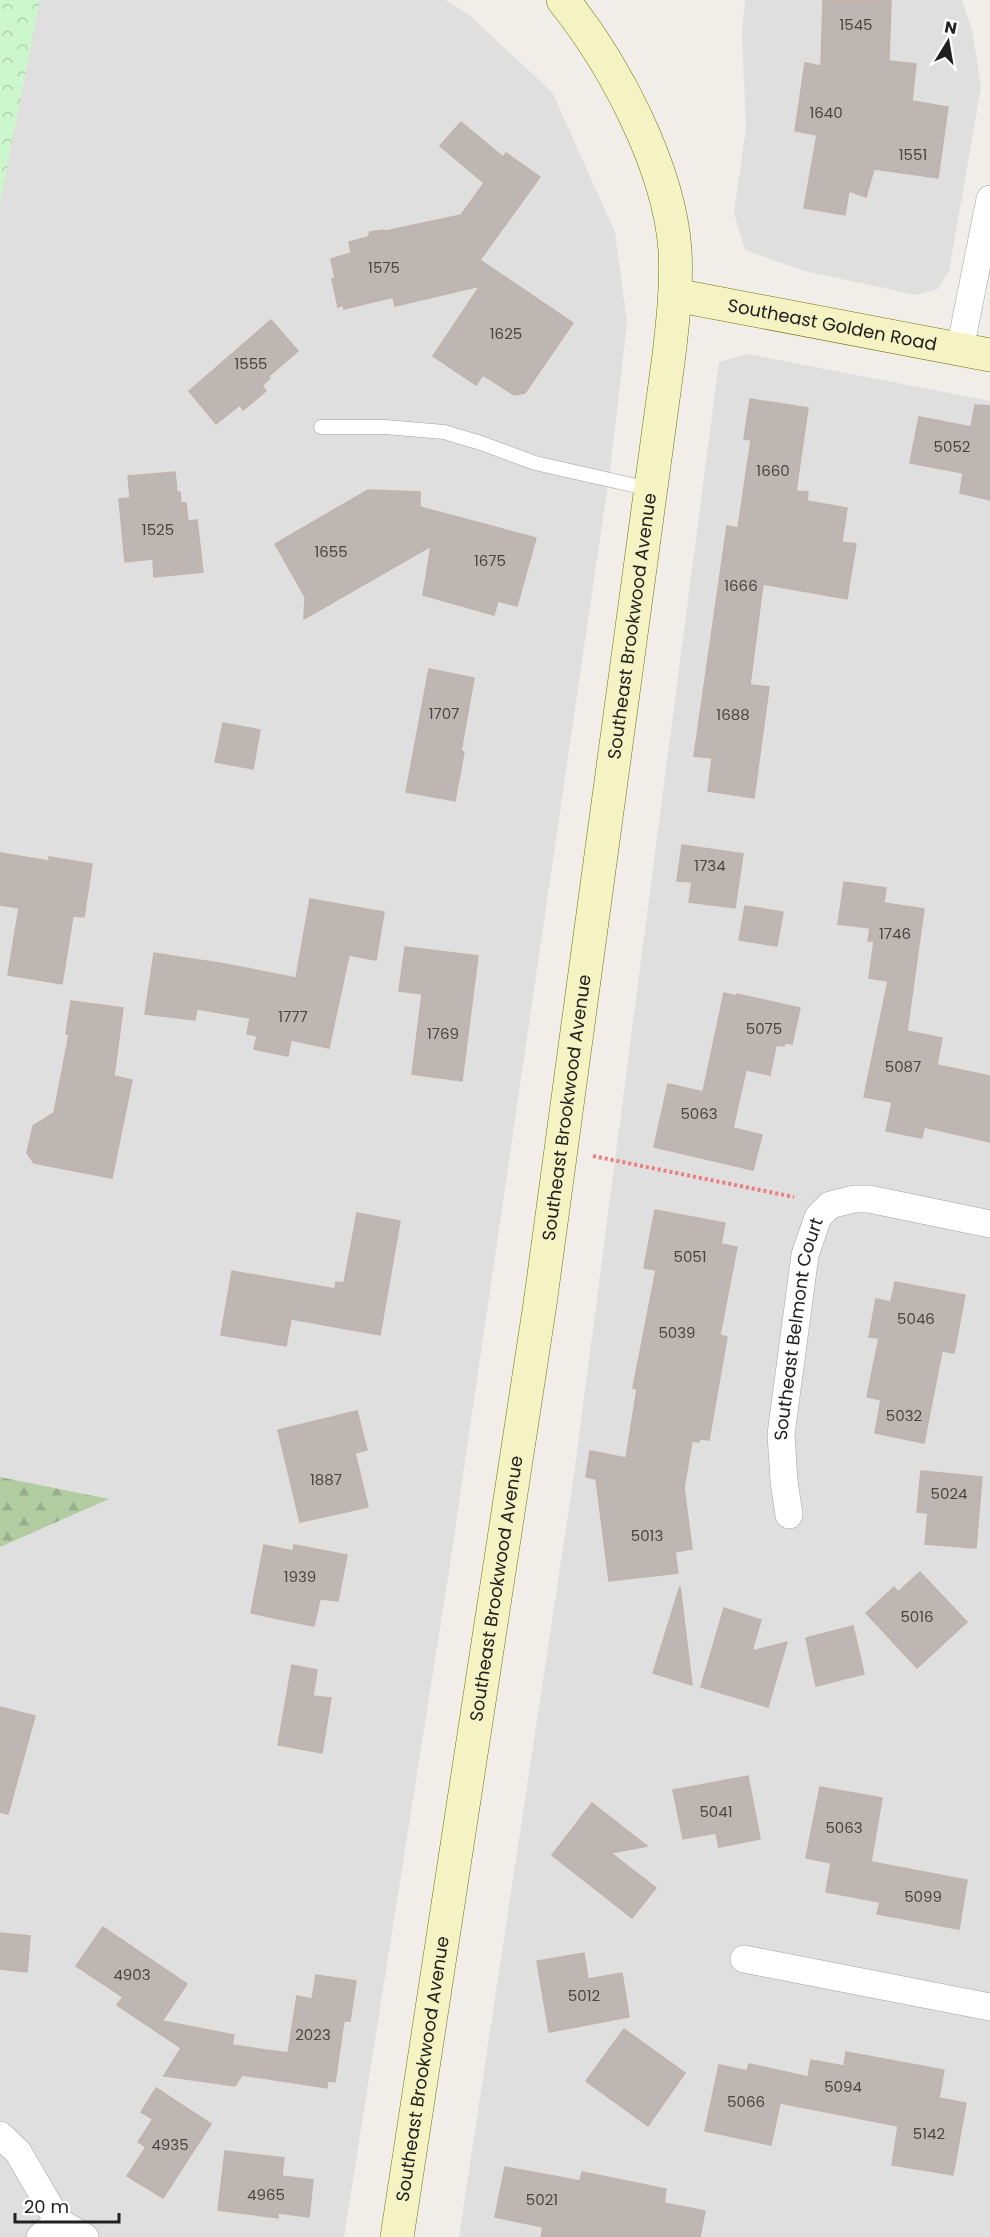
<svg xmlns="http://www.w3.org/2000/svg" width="990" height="2237" font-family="Poppins,sans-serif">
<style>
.residential{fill:#dfdfdf}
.forest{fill:url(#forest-firs)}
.park{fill:url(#park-crowns)}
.building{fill:#beb6b2;stroke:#c1b4ac;stroke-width:1.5}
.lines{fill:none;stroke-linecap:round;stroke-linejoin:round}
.lane-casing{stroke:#a2a2a2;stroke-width:15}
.street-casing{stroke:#a2a2a2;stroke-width:28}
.secondary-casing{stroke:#70720f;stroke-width:34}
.path{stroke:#ee7e7d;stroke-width:4;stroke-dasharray:3 3;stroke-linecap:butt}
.lane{stroke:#fff;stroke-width:14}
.street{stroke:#fff;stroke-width:27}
.secondary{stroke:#f5f3c3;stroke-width:33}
.labels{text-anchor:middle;stroke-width:4.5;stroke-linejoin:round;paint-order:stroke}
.number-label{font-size:15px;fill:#484645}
.street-label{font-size:18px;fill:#212121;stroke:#fff}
</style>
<defs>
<pattern id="forest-firs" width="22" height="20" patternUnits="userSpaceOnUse" patternTransform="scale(1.5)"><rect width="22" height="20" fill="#b2cca2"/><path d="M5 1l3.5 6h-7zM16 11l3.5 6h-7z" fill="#99af8b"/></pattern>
<pattern id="park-crowns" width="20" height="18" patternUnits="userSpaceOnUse" patternTransform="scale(1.5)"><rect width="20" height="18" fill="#ccf6cb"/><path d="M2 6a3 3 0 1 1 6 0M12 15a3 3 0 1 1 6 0" fill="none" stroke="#afd3ae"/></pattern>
</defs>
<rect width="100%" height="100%" fill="#f1eee9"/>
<g class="residential">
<polygon points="17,0 445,0 469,15 552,92 615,232 627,322 611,463 450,1564 344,2237 0,2237 0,1547 108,1499 0,1477 0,41"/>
<polygon points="745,0 962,0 972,30 981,87 949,271 938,289 916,295 804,271 745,250 734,213 746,128 742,33"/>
<polygon points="748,354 990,401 990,2237 459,2237 574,1475 719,362"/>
</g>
<polygon class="forest" points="0,1477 109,1499 0,1547"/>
<polygon class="park" points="0,0 40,0 0,203"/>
<g class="building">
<polygon points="823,0 891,0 889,61 916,64 912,101 948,107 938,178 874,169 866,197 849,191 845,215 804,208 817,135 795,131 805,63 821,66"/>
<polygon points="461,122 503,157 506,153 540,177 480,260 573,323 525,393 514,395 483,375 476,385 433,356 480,286 395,306 393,297 344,309 343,305 338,307 332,279 335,278 331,259 351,253 349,242 368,237 370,232 383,230 386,231 461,215 484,183 440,146"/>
<polygon points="271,320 298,351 268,377 270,378 262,386 266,391 243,410 240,405 216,424 189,391"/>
<polygon points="750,399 808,408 796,491 808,492 807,501 847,508 842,542 856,544 847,599 763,584 750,685 769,687 754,798 708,791 712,758 694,756 727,526 738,528 751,440 744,439"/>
<polygon points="975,405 990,406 990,500 960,493 963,473 910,463 919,417 971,427"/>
<polygon points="175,472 177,492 180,492 181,503 186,503 188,521 197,520 203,572 154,577 153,559 125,562 119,499 130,498 128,476"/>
<polygon points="368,490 420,492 420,507 536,538 517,606 498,601 494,615 423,595 431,546 304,619 305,597 275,544"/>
<polygon points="429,669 474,678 461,751 464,752 455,801 406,792"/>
<polygon points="223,723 260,730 253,769 215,762"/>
<polygon points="682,845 743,854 735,908 689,902 692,882 677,881"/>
<polygon points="0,853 49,861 49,857 92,864 84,917 73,916 62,984 8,975 19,908 0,905"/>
<polygon points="844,882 886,888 884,903 924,909 907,1031 942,1038 937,1065 990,1076 990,1142 924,1127 922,1138 886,1131 892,1102 864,1097 888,981 869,978 874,941 868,941 870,928 838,924"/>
<polygon points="310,899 384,912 376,960 349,955 329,1048 291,1040 288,1056 254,1049 257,1036 247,1034 250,1018 197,1009 195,1020 145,1014 154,953 225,964 296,978"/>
<polygon points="745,906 783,912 777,946 739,940"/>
<polygon points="405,947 478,956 462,1081 412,1074 422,994 399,991"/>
<polygon points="724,993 736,996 737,994 800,1008 792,1044 785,1043 784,1046 776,1045 770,1075 746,1070 733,1128 762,1135 753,1170 654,1147 668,1084 703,1092"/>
<polygon points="71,1001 123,1008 114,1076 132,1080 112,1178 34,1163 27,1153 33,1126 54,1113 69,1035 66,1034"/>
<polygon points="655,1210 725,1223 721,1244 737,1247 720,1335 727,1337 709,1440 700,1439 699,1442 692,1441 684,1488 692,1549 675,1552 678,1573 609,1581 596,1479 586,1477 590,1451 626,1458 637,1389 633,1388 656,1270 644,1268"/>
<polygon points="357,1213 400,1221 380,1335 291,1319 286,1346 221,1335 232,1271 335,1289 336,1282 344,1283"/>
<polygon points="895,1282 965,1295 954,1353 942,1351 924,1443 875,1433 881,1400 867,1397 879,1338 869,1337 876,1299 891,1302"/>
<polygon points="357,1411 367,1450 355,1453 368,1507 300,1522 278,1430"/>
<polygon points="921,1471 982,1477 976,1548 925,1544 928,1513 917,1512"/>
<polygon points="264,1545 293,1551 294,1545 347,1555 338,1601 320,1599 314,1626 251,1613"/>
<polygon points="920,1572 967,1622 917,1668 866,1613 894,1587 898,1592"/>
<polygon points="680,1586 692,1685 653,1673"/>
<polygon points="724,1608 761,1620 752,1651 787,1642 768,1707 701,1687"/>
<polygon points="853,1626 864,1674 816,1686 806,1638"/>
<polygon points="292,1665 317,1670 313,1696 331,1698 322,1753 278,1745"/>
<polygon points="0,1707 35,1716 8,1814 0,1812"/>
<polygon points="748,1776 760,1839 719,1847 716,1833 683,1839 673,1790"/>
<polygon points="820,1787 882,1798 871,1862 967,1880 959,1929 877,1914 880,1902 826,1892 831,1863 806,1858"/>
<polygon points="592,1803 647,1846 611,1853 656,1888 632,1918 552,1855"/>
<polygon points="103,1927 187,1984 162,2021 234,2035 232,2045 288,2053 297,1996 312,1999 316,1975 356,1981 350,2021 344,2021 335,2082 327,2081 327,2088 242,2075 235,2086 164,2076 181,2048 117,2005 123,1997 76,1966"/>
<polygon points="0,1933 30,1936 27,1972 0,1969"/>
<polygon points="584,1953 588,1979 622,1973 629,2017 549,2032 537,1961"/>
<polygon points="624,2029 685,2073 648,2126 586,2081"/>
<polygon points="846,2052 944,2070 939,2098 966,2103 953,2175 892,2165 898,2126 780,2103 771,2145 705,2131 719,2065 747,2071 749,2064 808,2077 811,2060 844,2066"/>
<polygon points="156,2088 211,2124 163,2198 127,2176 146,2147 138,2142 153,2119 141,2112"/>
<polygon points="225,2151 284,2158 282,2176 313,2180 309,2217 278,2213 278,2218 218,2210"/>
<polygon points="505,2167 580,2181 582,2172 666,2189 664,2203 705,2211 700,2237 541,2237 543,2227 495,2217"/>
</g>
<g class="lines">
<defs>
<polyline id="lane" points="321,427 385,427 444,432 481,443 535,463 650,489"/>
<g id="street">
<polyline points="960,349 990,199"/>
<path id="s1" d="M 789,1515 L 784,1481 L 781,1434 L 805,1255 L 818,1217 L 830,1205 L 854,1199 L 869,1199 L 990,1224"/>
<polyline points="744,1959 990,2007"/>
<polyline points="0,2135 18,2152 58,2221 85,2237"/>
<polyline points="40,2237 58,2221"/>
</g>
<g id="secondary">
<path id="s2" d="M 675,295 L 990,355"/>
<path id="s3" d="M 397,2237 L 540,1304 L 669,355 C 673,320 677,285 675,250 C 669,167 615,65 563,0"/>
</g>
</defs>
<use href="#lane" class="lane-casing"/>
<use href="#street" class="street-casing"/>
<use href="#secondary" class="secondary-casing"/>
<polyline class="path" points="593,1156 794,1197"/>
<use href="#lane" class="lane"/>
<use href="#street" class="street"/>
<use href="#secondary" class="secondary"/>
</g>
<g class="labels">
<g class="number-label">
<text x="856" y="30">1545</text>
<text x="826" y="118">1640</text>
<text x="913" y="160">1551</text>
<text x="384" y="273">1575</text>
<text x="506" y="339">1625</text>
<text x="251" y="369">1555</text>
<text x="952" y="452">5052</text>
<text x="773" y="476">1660</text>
<text x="158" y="535">1525</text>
<text x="331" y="557">1655</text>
<text x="490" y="566">1675</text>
<text x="741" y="591">1666</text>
<text x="444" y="719">1707</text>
<text x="733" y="720">1688</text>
<text x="710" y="871">1734</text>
<text x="895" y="939">1746</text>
<text x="293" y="1022">1777</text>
<text x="764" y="1034">5075</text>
<text x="443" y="1039">1769</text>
<text x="903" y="1072">5087</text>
<text x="699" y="1119">5063</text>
<text x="690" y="1262">5051</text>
<text x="916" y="1324">5046</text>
<text x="677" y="1338">5039</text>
<text x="904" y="1421">5032</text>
<text x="326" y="1485">1887</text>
<text x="949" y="1499">5024</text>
<text x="647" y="1541">5013</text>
<text x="300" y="1582">1939</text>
<text x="917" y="1622">5016</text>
<text x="716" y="1817">5041</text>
<text x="844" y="1833">5063</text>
<text x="923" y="1902">5099</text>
<text x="132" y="1980">4903</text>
<text x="584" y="2001">5012</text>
<text x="313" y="2040">2023</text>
<text x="843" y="2092">5094</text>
<text x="746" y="2107">5066</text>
<text x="929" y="2139">5142</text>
<text x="170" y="2150">4935</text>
<text x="266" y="2200">4965</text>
<text x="542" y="2205">5021</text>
</g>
<g class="street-label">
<text dy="6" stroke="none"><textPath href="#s2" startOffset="160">Southeast Golden Road</textPath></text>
<text dy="6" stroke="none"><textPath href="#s3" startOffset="1628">Southeast Brookwood Avenue</textPath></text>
<text dy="6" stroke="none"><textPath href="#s3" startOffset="1142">Southeast Brookwood Avenue</textPath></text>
<text dy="6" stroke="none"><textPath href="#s1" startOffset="188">Southeast Belmont Court</textPath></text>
<text dy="6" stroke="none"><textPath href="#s3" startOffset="656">Southeast Brookwood Avenue</textPath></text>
<text dy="6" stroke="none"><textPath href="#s3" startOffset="170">Southeast Brookwood Avenue</textPath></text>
</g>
</g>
<g transform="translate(948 42) rotate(11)" stroke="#ffffff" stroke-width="4.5" paint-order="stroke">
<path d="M0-4.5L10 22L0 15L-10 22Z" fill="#212121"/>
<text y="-9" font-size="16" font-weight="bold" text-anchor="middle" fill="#212121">N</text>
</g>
<path d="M15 2213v9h104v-9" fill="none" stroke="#212121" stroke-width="3"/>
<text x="24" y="2213" font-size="18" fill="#212121" stroke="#ffffff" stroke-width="4.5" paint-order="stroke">20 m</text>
</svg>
